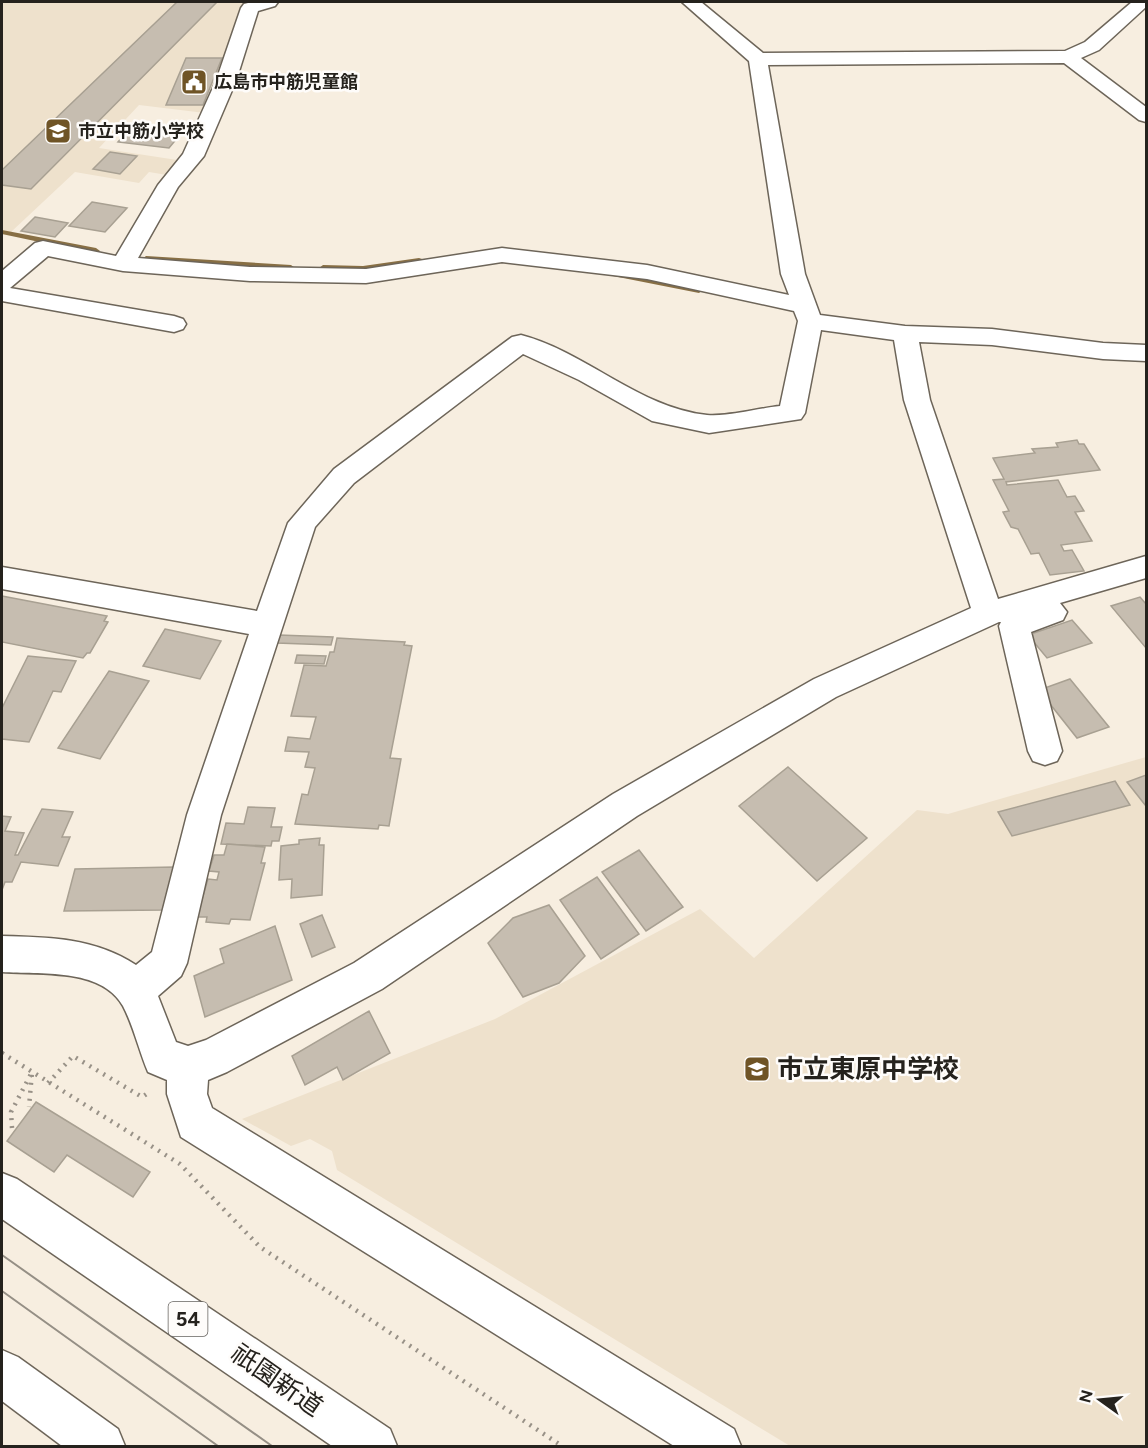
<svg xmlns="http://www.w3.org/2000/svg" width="1148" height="1448" font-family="Figtree,'Noto Sans JP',sans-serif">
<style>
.built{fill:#eee1cc}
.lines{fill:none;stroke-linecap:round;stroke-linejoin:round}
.stream{fill:#886f44;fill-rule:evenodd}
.building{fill:#c6bdb0;stroke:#a8a092;stroke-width:1.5}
.minor-casing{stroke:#6d6559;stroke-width:3}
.highway-casing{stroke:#6d6559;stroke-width:3}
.path{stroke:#989187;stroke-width:4.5;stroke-dasharray:2 6;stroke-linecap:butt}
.minor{fill:#fff;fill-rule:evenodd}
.highway{fill:#fff;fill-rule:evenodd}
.tram{stroke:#958f85;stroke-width:2}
.labels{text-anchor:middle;stroke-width:5;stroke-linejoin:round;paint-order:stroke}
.far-poi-label{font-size:18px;font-weight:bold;fill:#25221d;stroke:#fefcfa;text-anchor:start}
.shield{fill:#fefcfa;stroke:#66635f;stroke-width:1.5}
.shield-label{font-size:20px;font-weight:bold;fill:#25221d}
.near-poi-label{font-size:26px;font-weight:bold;fill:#25221d;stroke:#fefcfa;text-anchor:start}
.near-street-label{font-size:26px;fill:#25221d;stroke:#fefcfa}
</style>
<rect width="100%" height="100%" fill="#f7eee0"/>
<g class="built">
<polygon points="2,2 257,2 246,6 205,113 139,105 99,148 177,160 167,175 149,172 139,183 75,172 11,232 2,230"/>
<polygon points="1146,757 1146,1446 790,1446 337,1170 332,1151 310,1139 291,1146 242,1119 495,1019 700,909 754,958 917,810 948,814"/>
</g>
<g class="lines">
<g class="stream">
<polygon points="2,230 96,248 100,251 96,254 2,234"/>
<polygon points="146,256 291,265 295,268 291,271 143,261 142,259"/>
<polygon points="419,258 422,259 422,263 363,272 323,271 319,268 323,265 363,266"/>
<polygon points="616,271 699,287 703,290 699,293 613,276 613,272"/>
</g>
</g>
<g class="building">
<polygon points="177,2 217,2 31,189 2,185 2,170"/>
<polygon points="186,58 222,58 203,105 166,105"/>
<polygon points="133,125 183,131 169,148 118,142"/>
<polygon points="110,152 137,156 120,174 93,169"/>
<polygon points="92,202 127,208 105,232 69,226"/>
<polygon points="35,217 68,223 55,237 21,231"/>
<polygon points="1077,440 1079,444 1084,444 1100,470 1006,482 1007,485 1058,480 1067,497 1075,496 1084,511 1075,512 1092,541 1061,545 1064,551 1072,550 1084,571 1050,575 1039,553 1031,554 1018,529 1011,527 1003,512 1009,511 993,480 1004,479 993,458 1035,453 1032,449 1058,447 1056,443"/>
<polygon points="2,596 107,616 104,621 108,622 90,653 87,653 83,658 2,642"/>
<polygon points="1140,597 1146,604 1146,648 1111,606"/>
<polygon points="1072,620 1092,643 1047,658 1028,635"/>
<polygon points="165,629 221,641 200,679 143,666"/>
<polygon points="279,635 333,637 331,645 277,643"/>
<polygon points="337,638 405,642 404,645 412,646 390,758 401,759 389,826 379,825 378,829 295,824 302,794 308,795 315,768 305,767 309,752 285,751 288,737 310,739 316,717 291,716 304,665 326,666 330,652 334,652"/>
<polygon points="297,655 326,656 324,664 295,663"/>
<polygon points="28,656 76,661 61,692 53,691 29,742 2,739 2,708"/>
<polygon points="109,671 149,681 100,759 58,748"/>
<polygon points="1070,679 1109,727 1077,738 1039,690"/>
<polygon points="788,767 867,838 817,881 739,806"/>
<polygon points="1146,775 1146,806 1127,782"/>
<polygon points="1115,781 1130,805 1012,836 998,812"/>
<polygon points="248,807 275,808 271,827 282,827 279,841 272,841 271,846 221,844 226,823 244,824"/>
<polygon points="42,809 73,812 62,837 70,837 58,866 21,862 12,882 5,882 2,890 2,816 11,817 5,831 24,833 15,855 18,855"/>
<polygon points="320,838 319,845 324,845 322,895 291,898 292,879 279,880 281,846 299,844 299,840"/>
<polygon points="227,844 265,847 261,863 265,863 250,920 231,919 229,924 206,922 207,917 197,917 208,879 217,880 219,872 209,871 214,855 224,855"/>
<polygon points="639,850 683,907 646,931 602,872"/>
<polygon points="174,867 165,910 64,911 75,869"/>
<polygon points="597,877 639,934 601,959 560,900"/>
<polygon points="549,905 585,956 559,983 523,997 488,943 513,918"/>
<polygon points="322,915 335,947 312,957 300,924"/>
<polygon points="275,926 292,980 205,1017 194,976 224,963 220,949"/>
<polygon points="369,1011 390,1053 343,1080 337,1067 305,1085 292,1056"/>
<polygon points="36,1102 150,1172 133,1197 67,1155 54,1172 7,1141"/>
</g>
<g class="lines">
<defs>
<path id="minor" d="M 252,2 L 278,2 L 275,6 L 258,11 L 236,81 L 204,156 L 178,187 L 138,258 L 250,267 L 366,269 L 502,248 L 647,265 L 789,295 L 781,274 L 749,61 L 682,2 L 701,2 L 763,53 L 1065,51 L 1085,42 L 1132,2 L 1146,2 L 1146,7 L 1099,50 L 1081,58 L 1146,107 L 1146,122 L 1139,120 L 1064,63 L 768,65 L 805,274 L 820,315 L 905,326 L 992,329 L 1103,343 L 1146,345 L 1146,361 L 1103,359 L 992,345 L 919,342 L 930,400 L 998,599 L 1146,556 L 1146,578 L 1060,603 L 1067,612 L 1063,620 L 1031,632 L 1062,751 L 1057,761 L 1045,765 L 1033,761 L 1028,751 L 999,626 L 1001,622 L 999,622 L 836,697 L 637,816 L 382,989 L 227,1072 L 208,1080 L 207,1094 L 212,1108 L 734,1429 L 741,1446 L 674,1446 L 181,1137 L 167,1094 L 167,1080 L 148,1072 C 139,1051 134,1027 123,1006 C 101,967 39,975 2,972 L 2,936 C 49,937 95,938 136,965 L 152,952 L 187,815 L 249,634 L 2,589 L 2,567 L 257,611 L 288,523 L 334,469 L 512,337 L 521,335 C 586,352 639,408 707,415 C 728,417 759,408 780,406 L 798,321 L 794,311 L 647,279 L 502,262 L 366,283 L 250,281 L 123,271 L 48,256 L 10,288 L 174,316 L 183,319 L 186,324 L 183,329 L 174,332 L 2,301 L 2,271 L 35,243 L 43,241 L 116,256 L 158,185 L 183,154 L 216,81 L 241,8 L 244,4 ZM 821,330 L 894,340 L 904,400 L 971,608 L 814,679 L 613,794 L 354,963 L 206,1040 L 188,1046 L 176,1042 L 158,996 L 181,976 L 187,963 L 221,815 L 315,527 L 354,483 L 523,354 L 579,380 L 652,421 L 709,433 L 801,419 L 805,413 Z"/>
<g id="highway">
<polygon points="2,1173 17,1179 390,1429 397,1446 332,1446 2,1219"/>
<polygon points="2,1350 18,1357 118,1429 125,1446 62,1446 2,1401"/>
</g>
</defs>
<use href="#minor" class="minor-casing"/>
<use href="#highway" class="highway-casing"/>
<g class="path">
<polyline points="2,1053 180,1164 260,1247 562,1446"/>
<polyline points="48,1083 73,1056 142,1097 148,1093"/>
<polyline points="12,1128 11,1112 32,1072 29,1107"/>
</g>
<use href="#minor" class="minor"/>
<use href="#highway" class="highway"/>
<g class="tram">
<polyline points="2,1255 272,1446"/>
<polyline points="2,1291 218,1446"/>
</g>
</g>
<defs>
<symbol id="civic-square" viewBox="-11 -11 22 22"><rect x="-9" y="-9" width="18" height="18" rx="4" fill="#6f5426" stroke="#fefcfa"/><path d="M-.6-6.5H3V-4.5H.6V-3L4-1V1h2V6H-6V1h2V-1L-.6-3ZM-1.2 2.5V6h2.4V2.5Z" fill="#fff"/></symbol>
<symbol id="school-square" viewBox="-11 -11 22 22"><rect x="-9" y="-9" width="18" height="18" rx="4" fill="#6f5426" stroke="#fefcfa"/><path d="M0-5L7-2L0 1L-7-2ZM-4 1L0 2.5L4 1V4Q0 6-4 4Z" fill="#fff"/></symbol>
</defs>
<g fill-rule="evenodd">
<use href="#civic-square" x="179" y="67" width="30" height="30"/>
<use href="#school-square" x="43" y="116" width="30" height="30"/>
<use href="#school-square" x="742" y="1054" width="30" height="30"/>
</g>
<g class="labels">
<g class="far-poi-label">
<text x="214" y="88">広島市中筋児童館</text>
<text x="78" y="137">市立中筋小学校</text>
</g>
<rect class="shield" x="168.5" y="1302" width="39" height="34" rx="4.5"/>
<g class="shield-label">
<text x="188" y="1326">54</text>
</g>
<g class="near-poi-label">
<text x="777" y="1078">市立東原中学校</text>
</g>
<g class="near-street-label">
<text transform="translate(277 1380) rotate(35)" y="9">祇園新道</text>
</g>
</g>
<rect width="1148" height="1448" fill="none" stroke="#25221d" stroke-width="6"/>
<g transform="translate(1100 1400) rotate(285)" stroke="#fefcfa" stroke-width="4.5" paint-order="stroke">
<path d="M0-4.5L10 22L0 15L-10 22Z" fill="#25221d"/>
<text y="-9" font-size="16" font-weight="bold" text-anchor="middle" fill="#25221d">N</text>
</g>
</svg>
